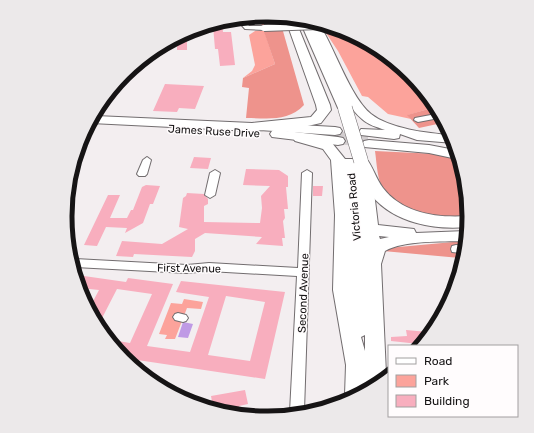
<svg xmlns="http://www.w3.org/2000/svg" width="534" height="433" font-family="Rubik,sans-serif">
<style>
.green{fill:#fca39b}
.forest{fill:#ee938c}
.water{fill:#bf9ae5}
.building{fill:#f8aebe;fill-rule:evenodd}
.lines{fill:none;stroke-linecap:round;stroke-linejoin:round}
.primary-tunnel{stroke:#d2cdcf;stroke-width:13;stroke-dasharray:13 6;stroke-linecap:butt}
.pedestrian-casing{stroke:#726d6f;stroke-width:2}
.minor-casing{stroke:#726d6f;stroke-width:2}
.primary-casing{stroke:#726d6f;stroke-width:2}
.trunk-casing{stroke:#726d6f;stroke-width:2}
.pedestrian{fill:#fff;fill-rule:evenodd}
.minor{fill:#fff;fill-rule:evenodd}
.primary{fill:#fff;fill-rule:evenodd}
.trunk{fill:#fff;fill-rule:evenodd}
.minor-bridge-casing{stroke:#726d6f;stroke-width:8;stroke-linecap:butt}
.trunk-bridge-casing{stroke:#726d6f;stroke-width:15;stroke-linecap:butt}
.minor-bridge{stroke:#fff;stroke-width:6}
.trunk-bridge{stroke:#fff;stroke-width:14}
.labels{text-anchor:middle;stroke-width:3;stroke-linejoin:round;paint-order:stroke}
.street-label{font-size:11px;fill:#161415;stroke:#fffcfd}
.rim{fill:none;stroke:#161415;stroke-width:5}
</style>
<rect width="100%" height="100%" fill="#f3eef0"/>
<g class="green">
<polygon points="322,27 344,30 410,74 432,108 408,115 411,119 388,114 368,97 362,96 338,51"/>
<polygon points="264,30 275,64 243,78 252,71 255,65 249,35 255,31"/>
<polygon points="184,299 203,302 201,309 187,308 175,339 165,339 167,335 159,334 171,303 182,304"/>
</g>
<g class="forest">
<path d="M 267,15 L 279,17 L 304,105 C 288,122 268,118 246,118 L 249,88 L 242,87 L 243,78 L 275,64 L 259,17 Z"/>
<polygon points="432,108 442,123 419,128 407,115"/>
<path d="M 375,151 L 437,154 L 457,158 L 468,216 C 448,221 397,212 385,193 C 377,181 377,165 375,151 Z"/>
<polygon points="464,241 460,258 383,251 388,248"/>
</g>
<polygon class="water" points="183,322 193,324 188,338 178,337"/>
<g class="building">
<polygon points="222,24 223,32 231,32 235,65 220,66 218,49 215,49 213,26"/>
<polygon points="187,33 187,50 177,50 177,39"/>
<polygon points="165,84 204,86 195,109 179,108 177,112 153,111"/>
<polygon points="194,157 211,158 208,169 190,168"/>
<polygon points="246,169 279,170 288,176 288,187 286,187 288,209 284,209 285,218 283,221 285,238 282,238 283,246 256,244 262,237 205,233 195,239 195,251 192,257 134,254 133,257 116,256 122,241 162,244 188,229 179,227 183,198 186,196 187,193 204,194 208,199 208,204 204,206 204,222 260,223 262,208 261,196 270,186 243,185"/>
<polygon points="146,185 160,186 153,204 150,204 143,223 125,233 127,228 106,227 97,246 84,245 108,195 120,195 110,218 127,218 131,210 133,210 142,187"/>
<polygon points="313,186 323,186 322,196 313,196"/>
<path d="M 77,275 L 126,282 L 128,278 L 173,284 L 147,346 L 190,352 L 209,297 L 176,292 L 181,281 L 285,292 L 265,379 L 124,358 L 112,340 L 130,343 L 152,294 L 117,289 L 100,322 L 90,307 L 99,290 L 80,288 ZM 226,296 L 265,302 L 250,361 L 208,355 Z"/>
<polygon points="406,330 428,332 419,344 391,341 391,337 407,336"/>
<polygon points="245,390 248,404 239,406 239,408 231,409 232,411 213,407 211,396"/>
</g>
<g class="lines">
<polyline class="primary-tunnel" points="337,138 368,139"/>
<defs>
<polygon id="pedestrian" points="178,313 186,315 188,318 186,321 183,322 175,320 173,317 175,314"/>
<g id="minor">
<polygon points="244,20 249,26 264,26 267,28 264,30 245,29 238,21"/>
<polygon points="436,114 439,118 418,122 414,120 415,118"/>
<polygon points="147,157 151,160 147,174 145,176 139,176 137,174 143,160"/>
<polygon points="215,170 220,173 215,195 210,198 205,195 210,173"/>
<polygon points="307,170 312,173 304,411 291,413 290,412 297,276 209,271 187,273 75,267 75,259 187,265 209,263 298,268 302,173"/>
<polygon points="456,245 463,246 461,253 452,252 451,249 452,246"/>
</g>
<g id="primary">
<path d="M 313,25 L 321,27 C 335,50 351,98 371,114 C 390,129 427,133 450,135 L 454,143 L 417,140 L 400,134 L 399,138 L 394,139 L 361,135 L 359,132 L 361,129 L 385,130 C 377,127 368,125 362,119 C 341,102 326,52 311,27 Z"/>
<polygon points="264,123 335,127 340,128 342,131 340,134 335,135 259,130 257,127"/>
<path d="M 300,134 L 332,143 L 345,159 L 354,159 L 356,163 L 362,161 L 367,162 L 374,192 L 378,225 L 414,229 L 416,233 L 466,231 L 464,241 C 442,242 404,240 385,251 L 381,264 L 386,374 L 368,387 L 367,385 L 367,387 L 348,400 L 345,395 L 346,365 L 333,290 L 335,215 L 331,160 L 323,149 L 295,141 L 293,138 L 295,135 ZM 379,236 L 389,237 L 380,239 ZM 365,335 L 365,351 L 361,337 Z"/>
</g>
<g id="trunk">
<polygon points="308,25 313,28 352,108 350,111 340,111 338,108 303,28"/>
<polygon points="294,26 299,29 330,105 331,110 321,123 303,127 252,131 91,123 96,116 252,123 311,117 317,110 316,105 289,29"/>
<polygon points="277,130 338,137 343,138 345,141 343,144 338,145 272,137 270,134 272,131"/>
<polygon points="369,140 429,145 455,150 457,159 429,153 364,147 362,144 364,141"/>
<path d="M 361,156 L 366,158 C 373,167 376,179 383,188 C 403,214 438,218 468,216 L 467,227 C 434,230 395,223 372,196 C 364,186 359,173 353,161 L 356,158 Z"/>
</g>
</defs>
<use href="#pedestrian" class="pedestrian-casing"/>
<use href="#minor" class="minor-casing"/>
<use href="#primary" class="primary-casing"/>
<use href="#trunk" class="trunk-casing"/>
<use href="#pedestrian" class="pedestrian"/>
<use href="#minor" class="minor"/>
<use href="#primary" class="primary"/>
<use href="#trunk" class="trunk"/>
<defs>
<polyline id="minor-bridge" points="264,28 320,26"/>
<polyline id="trunk-bridge" points="345,108 361,161"/>
</defs>
<use href="#minor-bridge" class="minor-bridge-casing"/>
<use href="#trunk-bridge" class="trunk-bridge-casing"/>
<use href="#minor-bridge" class="minor-bridge"/>
<use href="#trunk-bridge" class="trunk-bridge"/>
</g>
<g class="labels">
<g class="street-label">
<text transform="translate(214 131) rotate(3)" y="4">James Ruse Drive</text>
<text transform="translate(354 207) rotate(-95)" y="4">Victoria Road</text>
<text transform="translate(189 268) rotate(1)" y="4">First Avenue</text>
<text transform="translate(303 293) rotate(-88)" y="4">Second Avenue</text>
</g>
</g>
<path d="M0 0H534V433H0ZM266 22H268A194 194 0 0 1 462 216V217A194 194 0 0 1 268 411H266A194 194 0 0 1 72 217V216A194 194 0 0 1 266 22Z" fill="#ece9ea" fill-rule="evenodd"/>
<path class="rim" d="M266 22H268A194 194 0 0 1 462 216V217A194 194 0 0 1 268 411H266A194 194 0 0 1 72 217V216A194 194 0 0 1 266 22Z"/>
<rect x="388" y="345" width="130" height="72" fill="#fffcfd" stroke="#a29fa0"/>
<rect x="396" y="358" width="20" height="6" fill="#ffffff" stroke="#a29fa0"/>
<text x="424" y="365" font-size="12" fill="#161415">Road</text>
<rect x="396" y="375" width="20" height="12" fill="#fca39b" stroke="#a29fa0"/>
<text x="424" y="385" font-size="12" fill="#161415">Park</text>
<rect x="396" y="395" width="20" height="12" fill="#f8aebe" stroke="#a29fa0"/>
<text x="424" y="405" font-size="12" fill="#161415">Building</text>
</svg>
